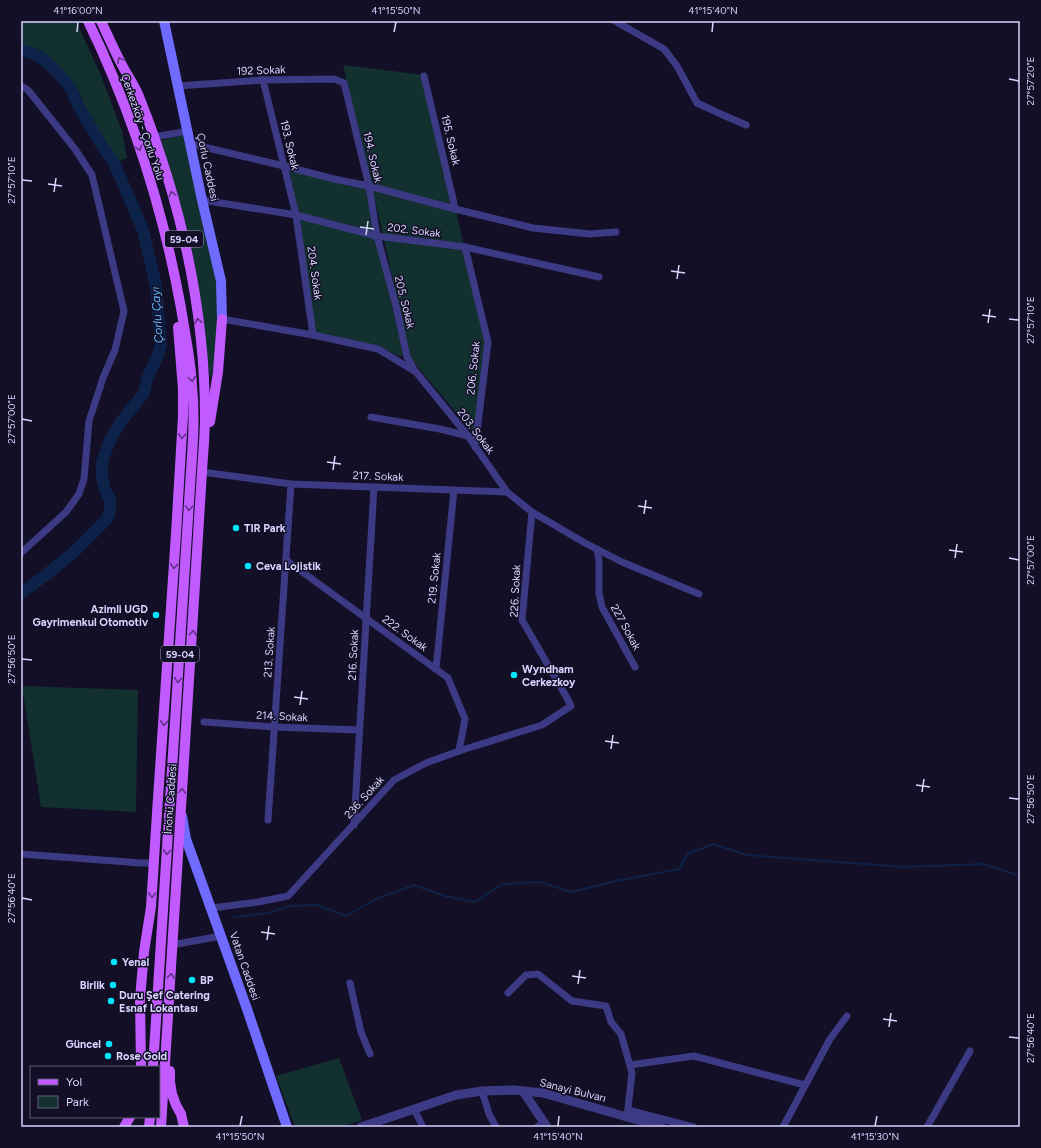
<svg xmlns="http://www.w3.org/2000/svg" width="1041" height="1148" font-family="Figtree,sans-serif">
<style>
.green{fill:#12302f}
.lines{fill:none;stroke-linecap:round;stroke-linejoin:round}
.stream{stroke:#0c2248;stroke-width:2}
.river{stroke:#0c2248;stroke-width:12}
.minor{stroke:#3d3a85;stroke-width:7}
.tertiary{stroke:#3d3a85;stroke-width:9}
.secondary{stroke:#6f6bff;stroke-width:10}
.primary{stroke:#c25bff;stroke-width:10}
.oneway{stroke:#623188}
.ticks{fill:none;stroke:#d9d4ff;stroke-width:1.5}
.poi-dot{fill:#00e5ff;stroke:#130f26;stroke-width:1.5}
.labels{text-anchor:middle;stroke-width:3;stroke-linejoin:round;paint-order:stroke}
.shield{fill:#130f26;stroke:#9e99be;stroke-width:1}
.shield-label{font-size:10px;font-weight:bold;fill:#d9d4ff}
.street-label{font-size:11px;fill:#d9d4ff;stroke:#130f26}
.poi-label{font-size:11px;font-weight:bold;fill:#d9d4ff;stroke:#130f26;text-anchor:start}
.water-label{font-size:12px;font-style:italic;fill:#62b6ff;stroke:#130f26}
.neatline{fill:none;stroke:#d9d4ff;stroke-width:1.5}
.ticks-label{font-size:10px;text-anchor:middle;fill:#d9d4ff}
</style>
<rect width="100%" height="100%" fill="#130f26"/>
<g class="green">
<polygon points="21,21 76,21 100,73 122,131 127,158 118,162 106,147 91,125 80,93 41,51 21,47"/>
<polygon points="343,65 424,75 487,343 474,435 410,357 372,186"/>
<polygon points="187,134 219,282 215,365 210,379 195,283 159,141"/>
<polygon points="283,166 365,183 403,355 401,357 379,346 314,334"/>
<polygon points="22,686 138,690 136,812 41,807"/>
<polygon points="339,1058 362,1120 343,1127 295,1127 276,1076"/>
</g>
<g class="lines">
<polyline class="stream" points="234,917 268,913 289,906 317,905 346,916 376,899 414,885 445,896 475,902 503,884 540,882 571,892 616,881 679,869 688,854 713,844 747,855 904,867 983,864 1020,876"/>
<polyline class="river" points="21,50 34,54 44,60 53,68 65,81 71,89 79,107 102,146 114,163 143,230 156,286 161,344 158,355 147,379 144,393 120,423 110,440 104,456 102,463 102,478 105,490 110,500 110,510 107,519 74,552 46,575 21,593"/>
<g class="minor">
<polyline points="615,21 664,49 677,66 697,103 723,115 746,125"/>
<polyline points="424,76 453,199 455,209"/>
<polyline points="263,80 296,215 313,335"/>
<polyline points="21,86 28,90 75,149 92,175 124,311 115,350 103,378 89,421 84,479 79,494 66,512 21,553"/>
<polyline points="178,86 263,80 334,79 344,83 369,186 377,236 396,306 407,357 415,371"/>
<polyline points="154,137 188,131"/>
<polyline points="191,144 284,166 334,179 369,186 455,209 533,228 590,234 616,232"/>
<polyline points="202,200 296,215 377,236 465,247 599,277"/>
<polyline points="465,247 488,342 475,447"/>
<polyline points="222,319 313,335 378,349 416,372 468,436 507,492 532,512 585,543 622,562 699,594"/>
<polyline points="371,417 440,429 468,436"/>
<polyline points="202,472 291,484 507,492"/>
<polyline points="597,549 599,561 599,593 602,607 635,667"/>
<polyline points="286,560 448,678 465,719 459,751"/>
<polyline points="436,669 454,490"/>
<polyline points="204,722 274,727 359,730"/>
<polyline points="268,820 291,484"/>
<polyline points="354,825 374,487"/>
<polyline points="21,854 141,863 154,863"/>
<polyline points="212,908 258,902 288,896 394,780 426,763 459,751 542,725 571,706 567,698 522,620 532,512"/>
<polyline points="172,945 221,936"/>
<polyline points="350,983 361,1032 370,1054"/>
<polyline points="508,993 526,975 538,974 572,1001 606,1006 611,1022 621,1034 632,1073 627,1117"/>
<polyline points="630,1065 694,1056 805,1085"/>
<polyline points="482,1091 489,1114 496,1127"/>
<polyline points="414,1109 423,1127"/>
<polyline points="628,1110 693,1127"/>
<polyline points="537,1127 544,1122"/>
<polyline points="783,1127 830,1039 847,1016"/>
<polyline points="927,1127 970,1051"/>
</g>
<g class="tertiary">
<polyline points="523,1091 547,1127"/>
<polyline points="361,1127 456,1095 482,1091 514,1090 543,1093 662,1127"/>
</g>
<g class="secondary">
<polyline points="164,21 202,200 221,281 222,319"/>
<polyline points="182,816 186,839 247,1009 287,1127"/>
</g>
<g class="primary">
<path d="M 88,21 C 132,112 163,209 181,308 C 185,334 191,360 192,386 C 195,415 193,443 191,471 L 153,1067"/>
<path d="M 101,21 C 108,36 115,52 123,67 C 129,78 136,88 140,99 C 180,200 205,309 205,417 C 205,435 203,454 202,472 L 161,1127"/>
<polyline points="210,422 218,372 222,319"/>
<polyline points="141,1067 140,999 144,952 151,907 157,813 176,534 183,416 183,389 178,327"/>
<polyline points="170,1071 170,1082 172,1094 176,1105 181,1114 184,1127"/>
<polyline points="124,1127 130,1117"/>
<polyline points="149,1127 150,1117"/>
</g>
</g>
<defs><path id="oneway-chevron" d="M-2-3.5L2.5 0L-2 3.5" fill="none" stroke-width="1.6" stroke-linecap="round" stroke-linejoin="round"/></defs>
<g class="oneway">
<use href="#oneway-chevron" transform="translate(120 60) rotate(-118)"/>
<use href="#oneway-chevron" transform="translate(139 148) rotate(72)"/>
<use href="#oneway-chevron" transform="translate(172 194) rotate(-104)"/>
<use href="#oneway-chevron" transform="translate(198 321) rotate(-99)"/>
<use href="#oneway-chevron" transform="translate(192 379) rotate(82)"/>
<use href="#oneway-chevron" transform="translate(182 436) rotate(93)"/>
<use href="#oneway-chevron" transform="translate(189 508) rotate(93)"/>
<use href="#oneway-chevron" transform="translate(174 566) rotate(94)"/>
<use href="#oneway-chevron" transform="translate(193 633) rotate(-86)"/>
<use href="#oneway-chevron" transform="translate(178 680) rotate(94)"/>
<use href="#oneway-chevron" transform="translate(164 723) rotate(94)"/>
<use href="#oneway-chevron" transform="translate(182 791) rotate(-86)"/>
<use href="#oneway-chevron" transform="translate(167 852) rotate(94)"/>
<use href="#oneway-chevron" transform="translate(152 895) rotate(93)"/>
<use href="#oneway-chevron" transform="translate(171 976) rotate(-86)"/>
</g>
<path class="ticks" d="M 77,32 L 78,22M 394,32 L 396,22M 712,32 L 713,22M 1009,79 L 1019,81M 22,180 L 32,181M 48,184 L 62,186M 54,192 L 56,178M 360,227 L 374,229M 366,235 L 368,221M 671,271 L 685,273M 677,279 L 679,265M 982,315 L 996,317M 1009,319 L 1019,320M 988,323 L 990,309M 22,419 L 32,421M 327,462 L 341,464M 333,470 L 335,456M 638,506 L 652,508M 644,514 L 646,500M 949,550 L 963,552M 955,558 L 957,544M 1009,558 L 1019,560M 22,659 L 32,660M 294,697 L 308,699M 300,705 L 302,691M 605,741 L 619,743M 611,749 L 613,735M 916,785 L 930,787M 922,792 L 924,779M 1009,798 L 1019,799M 22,898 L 32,900M 261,932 L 275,934M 267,940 L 269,926M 572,976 L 586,978M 578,984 L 580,970M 883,1019 L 897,1021M 889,1027 L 891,1013M 1009,1037 L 1019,1038M 240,1126 L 242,1116M 558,1126 L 559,1116M 875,1126 L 877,1116"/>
<g class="poi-dot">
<circle cx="236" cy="528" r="4"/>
<circle cx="248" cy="566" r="4"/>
<circle cx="156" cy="615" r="4"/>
<circle cx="514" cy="675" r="4"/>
<circle cx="114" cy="962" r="4"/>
<circle cx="192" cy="980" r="4"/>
<circle cx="113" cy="985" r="4"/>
<circle cx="111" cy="1001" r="4"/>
<circle cx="109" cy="1044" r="4"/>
<circle cx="108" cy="1056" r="4"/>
</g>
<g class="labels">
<g class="shield">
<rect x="165" y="231" width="38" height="16" rx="3"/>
<rect x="161" y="646" width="38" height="16" rx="3"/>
</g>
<g class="shield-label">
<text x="184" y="243">59-04</text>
<text x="180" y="658">59-04</text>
</g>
<g class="street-label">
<text transform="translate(261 70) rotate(-2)" y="4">192 Sokak</text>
<text transform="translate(143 127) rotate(71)" y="4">Çerkezköy - Çorlu Yolu</text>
<text transform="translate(451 140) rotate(77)" y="4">195. Sokak</text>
<text transform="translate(290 145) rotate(77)" y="4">193. Sokak</text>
<text transform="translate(373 157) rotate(77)" y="4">194. Sokak</text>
<text transform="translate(208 167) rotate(78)" y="4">Çorlu Caddesi</text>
<text transform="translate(414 230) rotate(7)" y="4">202. Sokak</text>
<text transform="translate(315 273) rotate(82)" y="4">204. Sokak</text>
<text transform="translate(405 302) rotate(76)" y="4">205. Sokak</text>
<text transform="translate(473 368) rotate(-84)" y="4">206. Sokak</text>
<text transform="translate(476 431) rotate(53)" y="4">203. Sokak</text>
<text transform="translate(378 476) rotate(2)" y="4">217. Sokak</text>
<text transform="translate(434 578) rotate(-84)" y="4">219. Sokak</text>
<text transform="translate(515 591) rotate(-87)" y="4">226. Sokak</text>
<text transform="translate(626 627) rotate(61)" y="4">227 Sokak</text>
<text transform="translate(405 633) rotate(36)" y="4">222. Sokak</text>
<text transform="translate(269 652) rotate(-86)" y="4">213. Sokak</text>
<text transform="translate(353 655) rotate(-87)" y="4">216. Sokak</text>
<text transform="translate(282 716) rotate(3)" y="4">214. Sokak</text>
<text transform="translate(364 797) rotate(-48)" y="4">236. Sokak</text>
<text transform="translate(170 799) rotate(-86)" y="4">İnönü Caddesi</text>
<text transform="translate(245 966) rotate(71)" y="4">Vatan Caddesi</text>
<text transform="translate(573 1090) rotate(14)" y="4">Sanayi Bulvarı</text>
</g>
<g class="poi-label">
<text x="244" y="532">TIR Park</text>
<text x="256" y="570">Ceva Lojistik</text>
<text x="148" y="613" text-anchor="end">Azimli UGD<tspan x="148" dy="13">Gayrimenkul Otomotiv</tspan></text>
<text x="522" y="673">Wyndham<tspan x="522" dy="13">Cerkezkoy</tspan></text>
<text x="122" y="966">Yenal</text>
<text x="200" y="984">BP</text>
<text x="105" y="989" text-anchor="end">Birlik</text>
<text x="119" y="999">Duru Şef Catering<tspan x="119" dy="13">Esnaf Lokantası</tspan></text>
<text x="101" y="1048" text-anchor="end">Güncel</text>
<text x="116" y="1060">Rose Gold</text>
</g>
<g class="water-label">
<text transform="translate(157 315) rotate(-94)" y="4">Çorlu Çayı</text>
</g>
</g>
<rect width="1041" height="1148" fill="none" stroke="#130f26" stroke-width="44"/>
<rect x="30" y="1066" width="130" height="52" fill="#130f26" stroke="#625e7d"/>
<rect x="38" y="1079" width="20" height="6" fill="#c25bff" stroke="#625e7d"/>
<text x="66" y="1086" font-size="12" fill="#d9d4ff">Yol</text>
<rect x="38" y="1096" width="20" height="12" fill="#12302f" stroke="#625e7d"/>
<text x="66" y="1106" font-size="12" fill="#d9d4ff">Park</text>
<rect x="22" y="22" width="997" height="1104" class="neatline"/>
<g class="ticks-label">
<text x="78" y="14">41°16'00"N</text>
<text x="396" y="14">41°15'50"N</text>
<text x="713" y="14">41°15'40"N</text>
<text transform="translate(1030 81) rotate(-90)" y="4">27°57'20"E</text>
<text transform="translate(11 180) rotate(-90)" y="4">27°57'10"E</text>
<text transform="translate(1030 320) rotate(-90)" y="4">27°57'10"E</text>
<text transform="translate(11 419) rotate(-90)" y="4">27°57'00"E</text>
<text transform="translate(1030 560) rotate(-90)" y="4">27°57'00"E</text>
<text transform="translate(11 659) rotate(-90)" y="4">27°56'50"E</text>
<text transform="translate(1030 799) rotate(-90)" y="4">27°56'50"E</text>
<text transform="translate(11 898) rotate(-90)" y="4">27°56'40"E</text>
<text transform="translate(1030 1038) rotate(-90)" y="4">27°56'40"E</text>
<text x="240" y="1140">41°15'50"N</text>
<text x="558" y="1140">41°15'40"N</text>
<text x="875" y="1140">41°15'30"N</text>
</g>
</svg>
